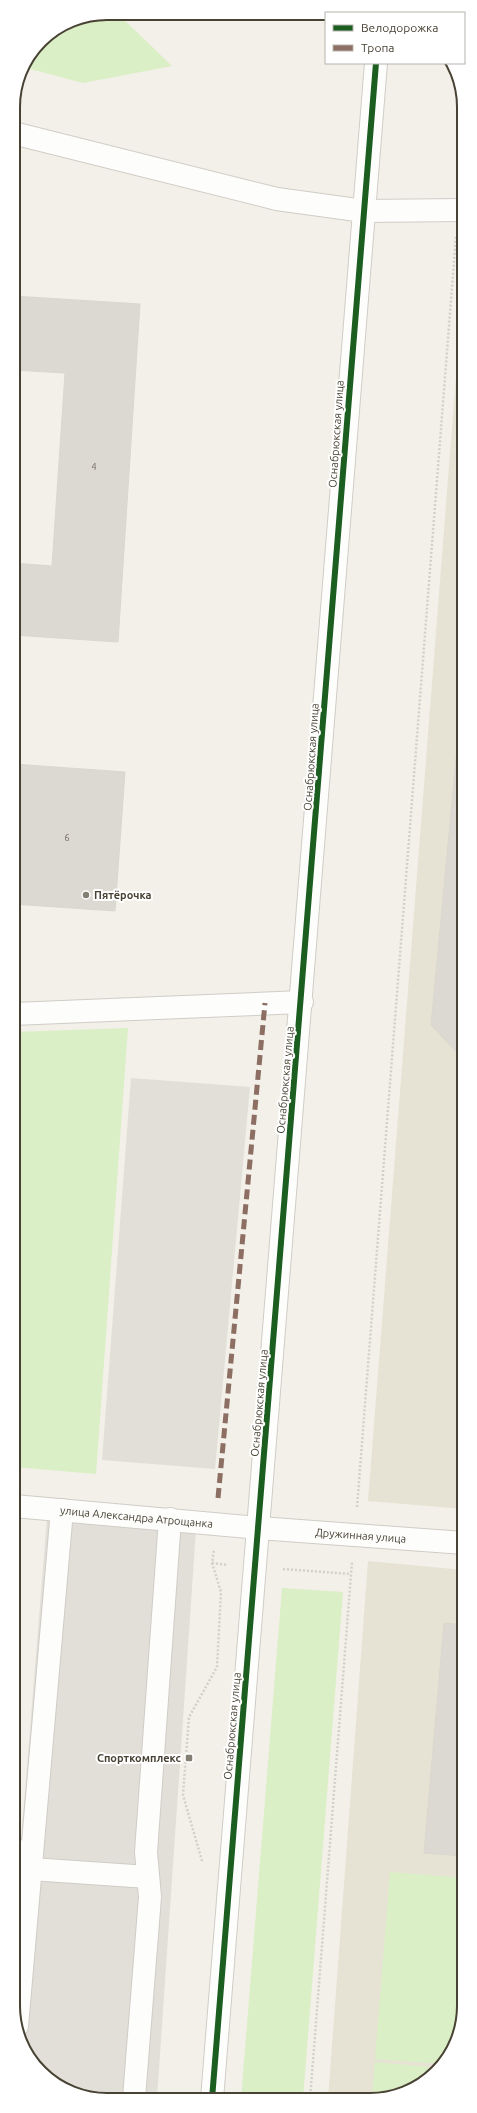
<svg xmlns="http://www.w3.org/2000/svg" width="477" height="2113" font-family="Ubuntu,sans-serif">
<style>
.residential{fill:#e6e3d5}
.green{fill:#daefc5}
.parking{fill:#e1dfd8}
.building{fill:#dbd9d1;stroke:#dad7ce}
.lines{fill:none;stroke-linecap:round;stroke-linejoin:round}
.minor-casing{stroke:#d0cdc6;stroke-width:24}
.path{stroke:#d2d0c9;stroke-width:2.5;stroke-dasharray:2 2;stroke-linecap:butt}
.minor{stroke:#fdfdfc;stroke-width:22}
.quiet{stroke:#8d6e63;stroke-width:5;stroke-dasharray:10 5;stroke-linecap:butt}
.cycleway-casing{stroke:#fff;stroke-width:8}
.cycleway{stroke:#1b5e20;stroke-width:6}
.poi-dot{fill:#847f73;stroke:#fff;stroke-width:1.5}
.labels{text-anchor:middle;stroke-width:4;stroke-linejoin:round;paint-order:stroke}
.number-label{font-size:9px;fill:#6e685c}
.street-label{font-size:11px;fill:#484234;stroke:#fff}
.poi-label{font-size:11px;font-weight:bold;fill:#484234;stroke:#fff;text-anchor:start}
.rim{fill:none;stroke:#484234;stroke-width:2}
</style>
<rect width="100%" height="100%" fill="#f2f0e8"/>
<g class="residential">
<polygon points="463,287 464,1509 368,1501"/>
<polygon points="368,1561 464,1570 464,2012 457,2042 437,2072 412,2090 382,2099 328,2099"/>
</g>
<g class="green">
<polygon points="107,13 117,13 172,66 83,83 23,67 41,40 71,20"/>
<polygon points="128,1028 96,1474 14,1467 13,1032"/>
<polygon points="282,1588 343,1592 303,2099 241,2099"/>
<polygon points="390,1872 464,1878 464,2012 457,2042 442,2064 375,2059"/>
<path d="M 375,2062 L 439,2068 C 427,2087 393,2099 372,2099 Z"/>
</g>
<g class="parking">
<polygon points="131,1078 250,1087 215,1469 102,1460"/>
<polygon points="47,1518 196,1530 157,2098 89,2098 37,2068 14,2018 14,1928"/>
</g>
<g class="building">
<polygon points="13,296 140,304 118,642 13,635 13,563 52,566 65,373 13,370"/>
<polygon points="463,743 464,1060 431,1025 457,749"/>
<polygon points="13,764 125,772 115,911 13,904"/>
<polygon points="444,1623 464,1625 464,1856 424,1853"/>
</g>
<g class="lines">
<defs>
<g id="minor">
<polyline points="13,133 277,199 364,211 463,210"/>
<polyline points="13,1014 302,1002"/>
<path id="s1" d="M 14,1506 L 259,1528 L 464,1543"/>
<polyline points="14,1851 32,1852"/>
<polyline points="31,1869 148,1877"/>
<polyline points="17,2026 62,1510"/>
<polyline points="134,2098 150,1897 146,1852 170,1519"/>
<polyline points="212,2099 376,63"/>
</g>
</defs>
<use href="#minor" class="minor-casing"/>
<g class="path">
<polyline points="460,183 463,146"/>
<polyline points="455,250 463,251"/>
<polyline points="357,1507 456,236"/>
<polyline points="212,1563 228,1565"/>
<polyline points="283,1569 351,1574"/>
<polyline points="202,1861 183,1795 189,1717 217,1667 221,1592 212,1563 214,1550"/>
<polyline points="310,2099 352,1562"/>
</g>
<use href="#minor" class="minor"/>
<polyline class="quiet" points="218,1498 265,1003"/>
<defs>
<polyline id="cycleway" points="212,2099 376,63"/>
</defs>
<use href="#cycleway" class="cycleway-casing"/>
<use href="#cycleway" class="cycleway"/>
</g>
<g class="poi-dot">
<circle cx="86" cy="895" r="4"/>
<rect x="185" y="1754" width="8" height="8" rx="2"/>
</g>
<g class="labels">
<g class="number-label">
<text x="94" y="470">4</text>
<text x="67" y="841">6</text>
</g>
<g class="street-label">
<text transform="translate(336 434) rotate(-86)" y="4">Оснабрюкская улица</text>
<text transform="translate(311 757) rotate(-86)" y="4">Оснабрюкская улица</text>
<text transform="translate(285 1080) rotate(-85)" y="4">Оснабрюкская улица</text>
<text transform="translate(259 1403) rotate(-85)" y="4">Оснабрюкская улица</text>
<text dy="4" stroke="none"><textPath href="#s1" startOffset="123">улица Александра Атрощанка</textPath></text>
<text dy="4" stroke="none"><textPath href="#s1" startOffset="348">Дружинная улица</textPath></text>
<text transform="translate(232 1726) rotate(-85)" y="4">Оснабрюкская улица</text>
</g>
<g class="poi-label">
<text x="94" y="899">Пятёрочка</text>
<text x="181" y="1762" text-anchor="end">Спорткомплекс</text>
</g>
</g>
<path d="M0 0H477V2113H0ZM107 20H370A87 87 0 0 1 457 107V2006A87 87 0 0 1 370 2093H107A87 87 0 0 1 20 2006V107A87 87 0 0 1 107 20Z" fill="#fff" fill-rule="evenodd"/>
<path class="rim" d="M107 20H370A87 87 0 0 1 457 107V2006A87 87 0 0 1 370 2093H107A87 87 0 0 1 20 2006V107A87 87 0 0 1 107 20Z"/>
<rect x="325" y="12" width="140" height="52" fill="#ffffff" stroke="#b6b3ae"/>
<rect x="333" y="25" width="20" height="6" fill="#1b5e20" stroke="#b6b3ae"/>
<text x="361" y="32" font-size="12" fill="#484234">Велодорожка</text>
<rect x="333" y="45" width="20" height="6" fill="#8d6e63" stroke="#b6b3ae"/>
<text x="361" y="52" font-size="12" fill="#484234">Тропа</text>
</svg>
